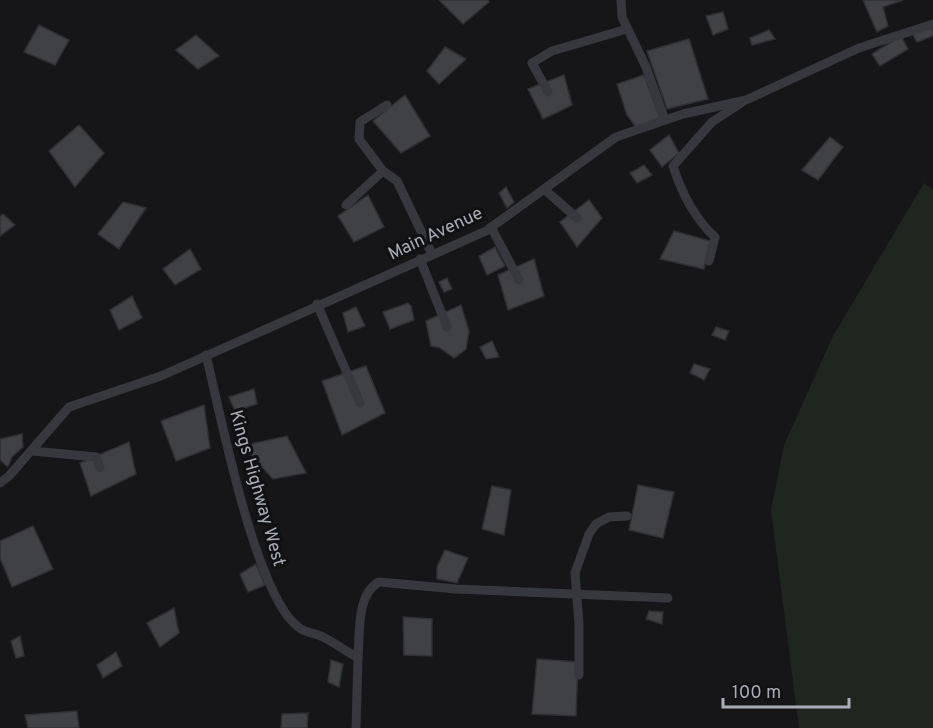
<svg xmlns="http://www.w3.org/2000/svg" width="933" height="728" font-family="Overpass,sans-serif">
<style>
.green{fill:#1e261f}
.building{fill:#404145;stroke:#303034;stroke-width:1.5}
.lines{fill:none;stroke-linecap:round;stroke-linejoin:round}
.street{stroke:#37383d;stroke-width:9}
.labels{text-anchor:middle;stroke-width:6;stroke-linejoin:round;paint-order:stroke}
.street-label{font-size:18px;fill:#a8adb8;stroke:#111113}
</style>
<rect width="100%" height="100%" fill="#161618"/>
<polygon class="green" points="924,183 933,190 933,728 799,728 771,510 784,445 833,336"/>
<g class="building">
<polygon points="439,0 488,0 489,2 463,24"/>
<polygon points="863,0 903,0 883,7 888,26 877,32"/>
<polygon points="723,12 728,29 713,35 706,16"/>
<polygon points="39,25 69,40 55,65 24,52"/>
<polygon points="933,25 933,36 917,42 912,33"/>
<polygon points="769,30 775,39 752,45 750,38"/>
<polygon points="196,35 219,56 198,69 176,50"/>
<polygon points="901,36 908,49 880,66 872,54"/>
<polygon points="689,39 708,99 667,109 647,51"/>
<polygon points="445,47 466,59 439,84 427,71"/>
<polygon points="564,75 572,105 543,119 528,89"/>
<polygon points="644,75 660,118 636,127 627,115 617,84"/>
<polygon points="405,95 430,136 401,153 373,121"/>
<polygon points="79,125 104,153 75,187 49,151"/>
<polygon points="669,135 679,153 662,167 650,150"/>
<polygon points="830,137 843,147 818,180 802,170"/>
<polygon points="644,165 652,175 637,183 630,173"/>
<polygon points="506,187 514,202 507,208 499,193"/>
<polygon points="368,195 384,227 354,242 338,216"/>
<polygon points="589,200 602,218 577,247 560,222"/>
<polygon points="123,202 146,208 119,249 98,234"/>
<polygon points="3,214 15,225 0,236 0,217"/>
<polygon points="674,231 710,241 704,269 660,259"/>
<polygon points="495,247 505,266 487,275 479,256"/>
<polygon points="190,249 201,269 175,285 163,269"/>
<polygon points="534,259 544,296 508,310 498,275"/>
<polygon points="447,278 452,289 444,292 439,282"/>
<polygon points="132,296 142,318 119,330 110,310"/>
<polygon points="408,303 411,306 414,320 390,329 383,312"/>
<polygon points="461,305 469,331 466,349 454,358 440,348 431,346 426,321"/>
<polygon points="356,307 365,326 348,332 343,313"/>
<polygon points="716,327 729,331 725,340 712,335"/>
<polygon points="492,341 499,357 486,359 480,347"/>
<polygon points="694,364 710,369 704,380 690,373"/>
<polygon points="366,366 385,413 342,435 322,381"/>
<polygon points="254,389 257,404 235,411 229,397"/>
<polygon points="204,405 210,448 176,461 161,421"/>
<polygon points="22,434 23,447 12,457 8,467 0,460 0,439"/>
<polygon points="287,436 306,473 273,479 242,446"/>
<polygon points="129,442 136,474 91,496 80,463"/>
<polygon points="638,485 674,492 663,538 629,530"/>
<polygon points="492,486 511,490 504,535 482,529"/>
<polygon points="33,526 53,569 12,587 0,558 0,541"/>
<polygon points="445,550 468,558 457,583 437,579 437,567"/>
<polygon points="256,564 265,585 248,592 240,574"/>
<polygon points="174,608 179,633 160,647 147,623"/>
<polygon points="649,611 663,612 662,624 646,619"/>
<polygon points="403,617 432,619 432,656 404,655"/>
<polygon points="20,636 24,656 16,658 11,641"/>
<polygon points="116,652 122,666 103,678 97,665"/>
<polygon points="537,659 578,662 576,716 532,714"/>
<polygon points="331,660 343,664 339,687 328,682"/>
<polygon points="77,711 79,728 28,728 25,715"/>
<polygon points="308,713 307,728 281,728 282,714"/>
</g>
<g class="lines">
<g class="street">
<polyline points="621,0 622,17 646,67 665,120"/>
<polyline points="548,92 532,63 552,51 627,29"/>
<polyline points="387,105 360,122 359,139 383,171 397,181 432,254"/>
<polyline points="544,189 577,218"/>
<polyline points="346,205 383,171"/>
<polyline points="491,227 519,280"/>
<polyline points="420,259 447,327"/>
<path d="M 709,261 L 715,237 C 695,219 681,191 673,166 L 712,122 L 741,103"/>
<polyline points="317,304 360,403"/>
<path d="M 206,355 C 220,411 256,602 301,629 C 307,633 316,633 323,637 C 335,643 346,651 358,658 L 356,728"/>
<polyline points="32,451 96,457 100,468"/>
<polyline points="0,483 9,476 69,407 161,376 486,231 616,137 683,114 746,100 859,48 933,24"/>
<path d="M 358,658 C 360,635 356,594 379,582 L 456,589 L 668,598"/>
<polyline points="579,675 579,624 575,573 589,534 596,524 609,517 627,516"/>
</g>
</g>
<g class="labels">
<g class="street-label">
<text transform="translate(435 233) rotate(-25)" y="6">Main Avenue</text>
<text transform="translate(258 488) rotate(74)" y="6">Kings Highway West</text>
</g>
</g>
<path d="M723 698v9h126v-9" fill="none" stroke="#a8adb8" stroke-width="3"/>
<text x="732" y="698" font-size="18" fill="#a8adb8" stroke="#111113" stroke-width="4.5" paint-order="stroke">100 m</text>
</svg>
